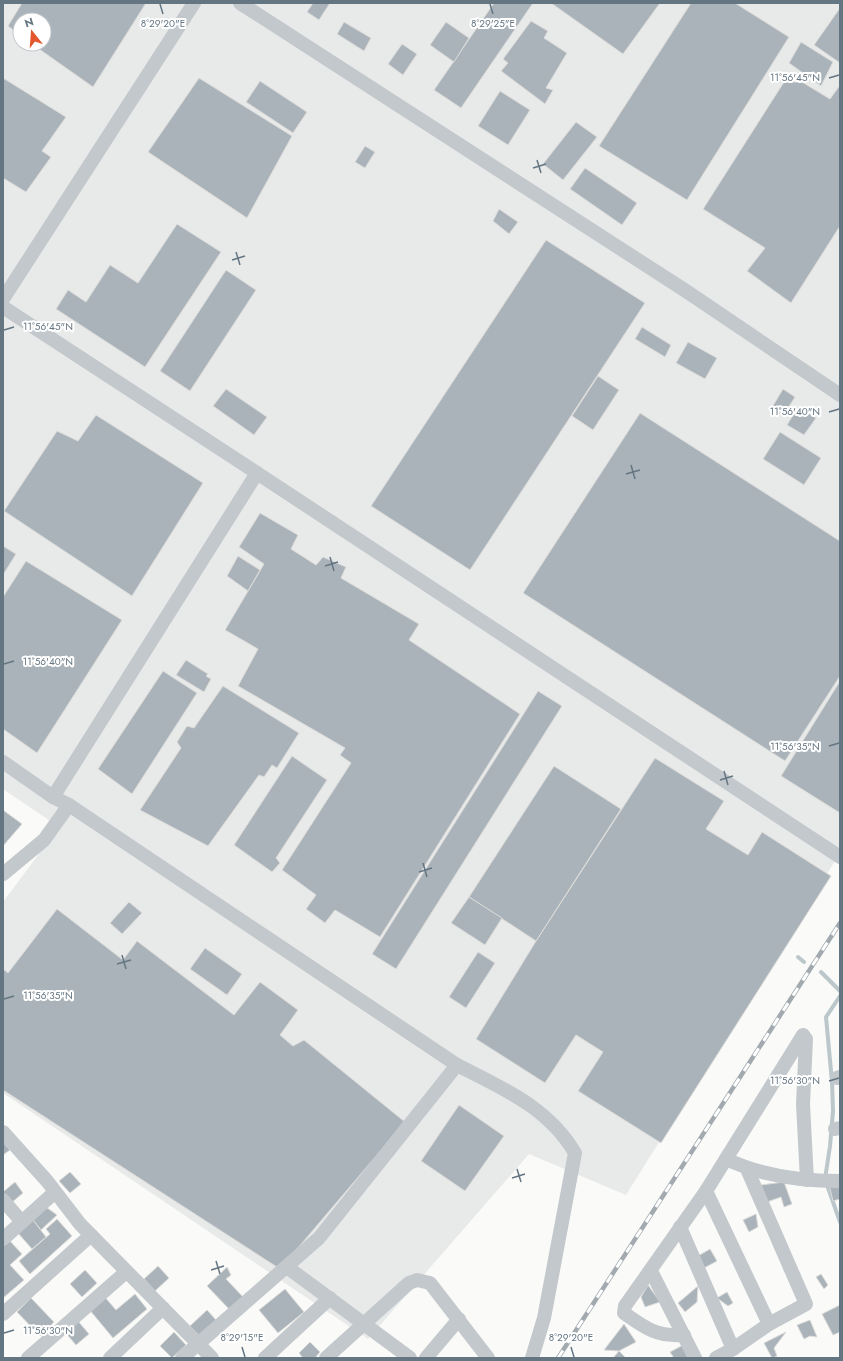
<svg xmlns="http://www.w3.org/2000/svg" width="843" height="1361" font-family="Jost,sans-serif">
<style>
.built{fill:#e8e9e9;fill-rule:evenodd}
.lines{fill:none;stroke-linecap:round;stroke-linejoin:round}
.stream{stroke:#bbc7cb;stroke-width:4}
.building{fill:#aab3b9;stroke:#dcdcda}
.minor{stroke:#c3c8cc;stroke-width:14}
.rail-casing{stroke:#a2aab0;stroke-width:4.5}
.rail{stroke:#fff;stroke-width:3;stroke-dasharray:9;stroke-linecap:butt}
.ticks{fill:none;stroke:#657683;stroke-width:1.5}
.ticks-label{font-size:10px;text-anchor:middle;fill:#657683;stroke:#fff;stroke-width:4;stroke-linejoin:round;paint-order:stroke}
</style>
<rect width="100%" height="100%" fill="#fafaf8"/>
<path class="built" d="M 3,3 L 840,3 L 840,853 L 626,1195 L 529,1154 L 368,1339 L 3,1093 L 3,902 L 59,827 L 3,789 ZM 20,20 L 44,20 L 44,44 L 20,44 Z"/>
<g class="lines">
<g class="stream">
<polyline points="798,957 804,962"/>
<polyline points="821,972 840,991"/>
<polyline points="840,996 826,1017 832,1082 833,1111 830,1146 825,1179 840,1222"/>
</g>
</g>
<g class="building">
<polygon points="22,3 146,3 93,87 32,44 44,44 44,20 20,20 20,35 8,26"/>
<polygon points="313,3 330,3 319,20 307,12"/>
<polygon points="494,3 533,3 461,108 434,90"/>
<polygon points="551,3 660,3 623,54"/>
<polygon points="691,3 735,3 789,37 687,200 599,146"/>
<polygon points="840,8 840,63 814,45"/>
<polygon points="531,21 548,31 544,38 567,53 546,88 553,90 545,104 501,71 508,63 503,59"/>
<polygon points="344,22 371,38 364,51 337,34"/>
<polygon points="446,22 469,38 454,62 430,45"/>
<polygon points="801,42 833,62 821,86 789,63"/>
<polygon points="402,44 417,54 403,75 388,64"/>
<polygon points="3,78 66,117 42,151 51,157 26,192 3,178"/>
<polygon points="199,78 292,136 247,218 148,152"/>
<polygon points="260,81 307,112 293,133 246,102"/>
<polygon points="784,82 802,82 830,99 840,85 840,226 791,303 747,271 765,248 703,209"/>
<polygon points="500,91 530,110 508,145 478,126"/>
<polygon points="576,122 597,137 563,180 543,164"/>
<polygon points="365,146 375,152 365,168 355,162"/>
<polygon points="585,168 637,203 622,225 570,189"/>
<polygon points="499,209 518,222 509,234 493,221"/>
<polygon points="177,224 221,252 145,367 56,309 68,290 86,302 110,265 138,283"/>
<polygon points="546,240 645,303 470,570 371,506"/>
<polygon points="226,270 256,290 190,391 160,371"/>
<polygon points="642,327 671,345 665,357 635,339"/>
<polygon points="688,342 717,358 705,379 676,363"/>
<polygon points="598,376 619,390 593,430 572,416"/>
<polygon points="226,389 267,417 254,435 213,406"/>
<polygon points="783,389 795,397 783,416 771,409"/>
<polygon points="798,407 816,418 804,435 787,425"/>
<polygon points="640,413 840,541 840,676 785,761 523,593"/>
<polygon points="96,415 203,483 132,596 4,511 57,431 78,441"/>
<polygon points="780,432 821,458 804,485 763,459"/>
<polygon points="260,513 298,535 291,549 316,565 323,557 346,567 341,578 419,624 409,640 520,714 380,937 335,910 325,923 306,909 316,895 282,870 351,763 340,755 345,748 238,686 258,649 225,630 264,564 239,547"/>
<polygon points="3,546 16,554 3,575"/>
<polygon points="238,556 260,570 248,591 227,576"/>
<polygon points="26,561 122,620 37,753 3,729 3,597"/>
<polygon points="186,660 208,674 206,676 211,679 204,692 176,675"/>
<polygon points="163,671 197,693 132,794 98,769"/>
<polygon points="840,681 840,813 781,776"/>
<polygon points="223,686 299,733 277,768 272,765 264,777 259,775 208,846 140,810 181,748 177,742 187,726 194,728"/>
<polygon points="538,691 562,706 396,969 372,954"/>
<polygon points="292,756 327,780 276,858 280,863 272,872 234,845"/>
<polygon points="655,758 724,801 706,829 748,855 762,832 831,876 661,1143 578,1091 603,1052 576,1035 545,1083 476,1039 536,941"/>
<polygon points="554,766 621,809 536,941 469,897"/>
<polygon points="3,810 22,824 3,846"/>
<polygon points="469,897 502,918 485,945 451,923"/>
<polygon points="129,902 142,913 122,934 110,923"/>
<polygon points="57,909 123,960 137,941 234,1015 260,982 298,1010 280,1035 293,1046 304,1040 405,1122 280,1269 3,1090 3,969 8,973"/>
<polygon points="205,948 242,974 227,995 190,969"/>
<polygon points="478,952 495,963 466,1008 449,997"/>
<polygon points="459,1105 504,1136 465,1191 421,1161"/>
<polygon points="3,1142 10,1150 3,1155"/>
<polygon points="70,1172 81,1184 70,1193 59,1181"/>
<polygon points="15,1182 23,1193 10,1204 3,1192"/>
<polygon points="784,1182 792,1204 784,1207 781,1197 767,1202 761,1185"/>
<polygon points="840,1183 840,1199 833,1201 829,1184"/>
<polygon points="46,1207 57,1215 41,1230 33,1220"/>
<polygon points="756,1214 758,1227 749,1232 743,1220"/>
<polygon points="57,1219 72,1236 30,1274 19,1261 50,1234 46,1229"/>
<polygon points="33,1220 46,1237 32,1249 18,1233"/>
<polygon points="9,1240 22,1254 10,1265 24,1280 3,1298 3,1245"/>
<polygon points="710,1249 717,1261 704,1268 698,1256"/>
<polygon points="158,1266 169,1278 155,1291 144,1279"/>
<polygon points="227,1267 231,1275 226,1279 244,1298 230,1310 207,1286"/>
<polygon points="85,1270 97,1283 82,1297 70,1284"/>
<polygon points="821,1274 828,1285 824,1289 816,1277"/>
<polygon points="648,1285 660,1302 645,1307 641,1297"/>
<polygon points="698,1286 697,1302 685,1312 678,1303"/>
<polygon points="285,1289 304,1312 278,1333 259,1310"/>
<polygon points="727,1292 733,1303 728,1306 717,1298"/>
<polygon points="135,1294 147,1309 113,1338 88,1308 103,1295 116,1310"/>
<polygon points="31,1298 54,1322 40,1336 17,1312"/>
<polygon points="840,1305 840,1332 833,1335 822,1314"/>
<polygon points="207,1310 216,1320 200,1336 190,1326"/>
<polygon points="77,1320 89,1334 76,1345 64,1331"/>
<polygon points="810,1320 817,1337 810,1336 804,1339 797,1325"/>
<polygon points="624,1324 636,1342 619,1351 604,1350"/>
<polygon points="174,1332 186,1345 172,1358 160,1346"/>
<polygon points="786,1332 774,1348 777,1356 772,1358 764,1343"/>
<polygon points="310,1342 320,1352 315,1358 303,1358 299,1353"/>
<polygon points="685,1344 692,1358 674,1358 670,1352"/>
<polygon points="619,1351 626,1358 613,1358"/>
</g>
<g class="lines">
<g class="minor">
<polyline points="240,3 686,291 840,395"/>
<polyline points="3,299 194,3"/>
<polyline points="3,307 257,473 840,857"/>
<path d="M 3,762 L 53,797 L 69,805 L 457,1065 C 502,1088 548,1107 575,1153 L 544,1318 L 532,1358"/>
<polyline points="53,797 257,473"/>
<polyline points="3,874 44,840 69,805"/>
<polyline points="837,1078 840,1077"/>
<polyline points="835,1129 840,1128"/>
<polyline points="3,1132 47,1181 80,1224 212,1358"/>
<path d="M 726,1159 C 762,1176 800,1181 840,1181"/>
<polyline points="706,1191 769,1324"/>
<polyline points="3,1200 22,1222"/>
<polyline points="680,1227 733,1349"/>
<polyline points="3,1239 55,1192"/>
<polyline points="287,1267 410,1358"/>
<polyline points="651,1271 695,1358"/>
<polyline points="3,1314 91,1235"/>
<path d="M 684,1335 C 657,1337 645,1328 624,1313 L 625,1306 L 706,1191 L 803,1035 L 806,1039 L 803,1104 L 807,1180"/>
<polyline points="28,1358 126,1272"/>
<polyline points="110,1358 163,1308"/>
<polyline points="182,1358 319,1238 457,1065"/>
<polyline points="265,1358 330,1298"/>
<polyline points="326,1358 409,1283 417,1280 430,1283 488,1358"/>
<polyline points="426,1358 459,1319"/>
<polyline points="716,1358 733,1349 769,1324 806,1304 747,1169"/>
</g>
<defs>
<polyline id="rail" points="558,1358 840,923"/>
</defs>
<use href="#rail" class="rail-casing"/>
<use href="#rail" class="rail"/>
</g>
<path class="ticks" d="M 160,4 L 163,14M 490,4 L 493,14M 829,78 L 839,75M 537,160 L 541,173M 533,168 L 546,164M 236,252 L 240,265M 232,260 L 245,256M 4,330 L 14,327M 829,412 L 839,409M 631,465 L 635,479M 626,474 L 640,470M 330,557 L 334,571M 325,566 L 338,562M 4,664 L 14,661M 829,746 L 839,743M 724,771 L 728,785M 720,780 L 733,776M 423,863 L 427,877M 419,872 L 432,868M 122,955 L 126,969M 117,964 L 131,960M 4,999 L 14,996M 829,1081 L 839,1078M 517,1169 L 521,1182M 512,1178 L 525,1174M 216,1261 L 220,1274M 211,1270 L 224,1266M 4,1333 L 14,1330M 242,1347 L 245,1357M 571,1347 L 574,1357"/>
<g class="ticks-label">
<text x="163" y="27">8°29'20"E</text>
<text x="493" y="27">8°29'25"E</text>
<text x="795" y="81">11°56'45"N</text>
<text x="48" y="330">11°56'45"N</text>
<text x="795" y="415">11°56'40"N</text>
<text x="48" y="665">11°56'40"N</text>
<text x="795" y="750">11°56'35"N</text>
<text x="48" y="999">11°56'35"N</text>
<text x="795" y="1084">11°56'30"N</text>
<text x="48" y="1334">11°56'30"N</text>
<text x="242" y="1341">8°29'15"E</text>
<text x="571" y="1341">8°29'20"E</text>
</g>
<rect width="843" height="1361" fill="none" stroke="#657683" stroke-width="8"/>
<g transform="translate(32 32) rotate(343)"><circle r="19" fill="#ffffff" stroke="#c1c8cd"/>
<path d="M0-3L7 15L0 10L-7 15Z" fill="#e4572e"/>
<text y="-6" font-size="11" font-weight="bold" text-anchor="middle" fill="#657683">N</text>
</g>
</svg>
